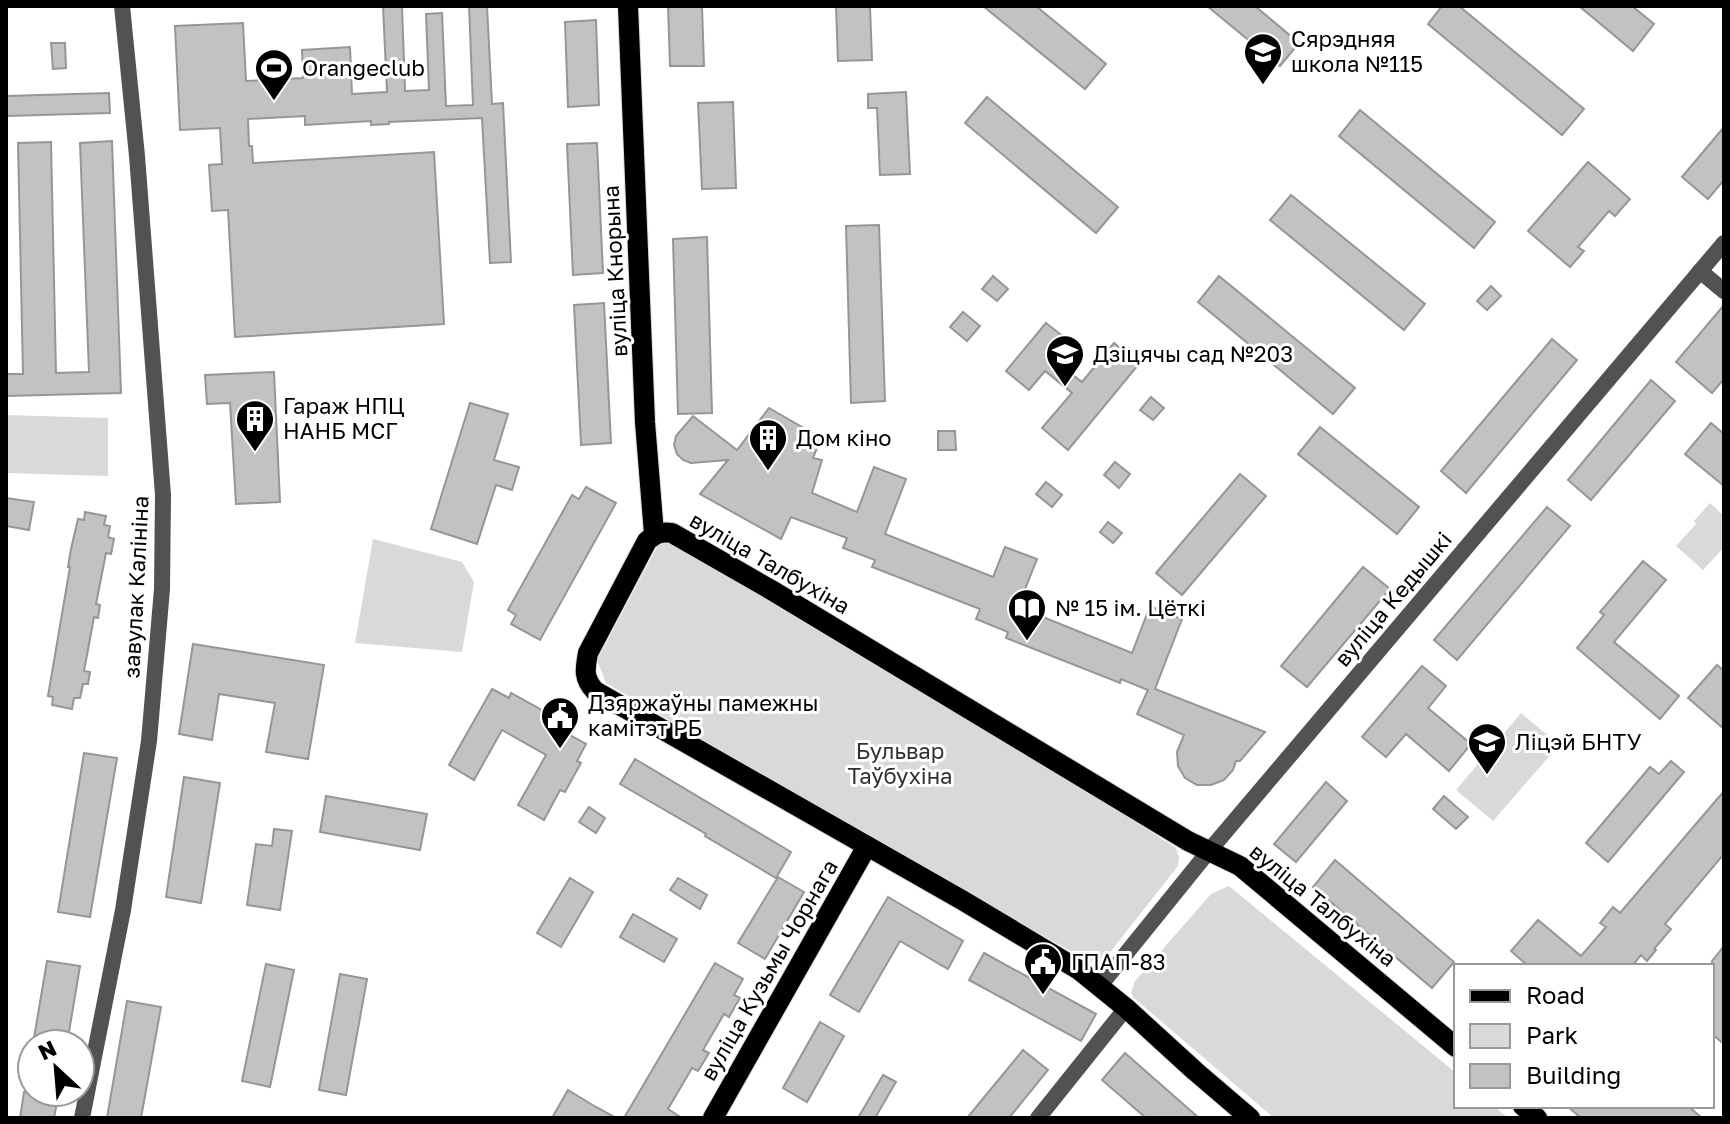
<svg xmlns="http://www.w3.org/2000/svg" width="1730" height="1124" font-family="'Golos Text',sans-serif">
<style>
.green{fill:#d9d9d9}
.building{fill:#c2c2c2;stroke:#969696;stroke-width:2}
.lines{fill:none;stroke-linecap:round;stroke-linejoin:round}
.major-casing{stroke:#dbdbdb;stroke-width:22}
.minor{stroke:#525252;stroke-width:16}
.major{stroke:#000;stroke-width:20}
.labels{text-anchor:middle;stroke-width:6;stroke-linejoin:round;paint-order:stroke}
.poi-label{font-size:22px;fill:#000;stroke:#fff;text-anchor:start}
.street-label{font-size:22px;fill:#000;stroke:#fff}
.park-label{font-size:22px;fill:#303030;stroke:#fff}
</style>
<rect width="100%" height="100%" fill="#fff"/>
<g class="green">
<polygon points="6,415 108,418 108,476 6,473"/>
<polygon points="1710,503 1724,516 1724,547 1703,570 1676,546 1696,524 1694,521"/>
<polygon points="373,539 462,562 474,582 462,652 355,643"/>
<polygon points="676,542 960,709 1176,848 1179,857 1178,866 1107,956 1099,963 1090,962 875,841 606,683 597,660 658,545"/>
<polygon points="1521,713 1559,745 1493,821 1456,790"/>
<polygon points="1229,886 1456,1073 1456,1106 1494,1106 1508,1118 1274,1118 1134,998 1131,993 1135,981 1211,894"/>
</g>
<g class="building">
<polygon points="383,6 402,6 405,91 429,90 426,14 442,13 446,106 473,105 469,6 487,6 492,104 503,103 511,262 490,263 482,118 389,122 389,124 371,125 371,121 305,125 305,116 248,119 249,146 252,146 253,163 434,152 444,324 235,337 228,210 212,211 209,165 222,164 220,128 180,130 175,26 243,23 246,81 303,78 302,50 350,47 352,94 387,92"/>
<polygon points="668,6 702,6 704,66 670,66"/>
<polygon points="836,6 870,6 872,60 838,61"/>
<polygon points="983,6 1036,6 1106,64 1085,89"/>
<polygon points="1207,6 1255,6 1299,43 1280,66"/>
<polygon points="1442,6 1459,6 1584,109 1562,135 1428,24"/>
<polygon points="1579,6 1632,6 1654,24 1633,51"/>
<polygon points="596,20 599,105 568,107 565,22"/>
<polygon points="51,43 65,43 66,68 53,69"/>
<polygon points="906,92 910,174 880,175 877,108 868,108 868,94"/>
<polygon points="109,93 110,113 6,116 6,96"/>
<polygon points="987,97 1118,207 1096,233 965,123"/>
<polygon points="733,102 736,188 702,189 698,103"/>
<polygon points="1360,110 1495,222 1474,248 1339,136"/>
<polygon points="1724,127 1724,180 1708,199 1682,177"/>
<polygon points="112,141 121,393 6,396 6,374 23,374 18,143 51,142 56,373 89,372 80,143"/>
<polygon points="597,143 603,273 573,275 567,144"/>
<polygon points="1588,162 1630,199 1615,216 1609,211 1578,247 1584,251 1570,267 1528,231"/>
<polygon points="1291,195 1425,304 1404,330 1270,220"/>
<polygon points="879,225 885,401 851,403 846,226"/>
<polygon points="707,237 712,413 678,414 673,239"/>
<polygon points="993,276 1008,289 997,301 982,289"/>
<polygon points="1219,276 1355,388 1333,414 1198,302"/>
<polygon points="1491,286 1501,296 1487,310 1477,301"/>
<polygon points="604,303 611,443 581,445 574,305"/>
<polygon points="1724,305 1724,379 1712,393 1676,362"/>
<polygon points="963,312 980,326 967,341 950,327"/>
<polygon points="1046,323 1070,342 1055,361 1082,382 1114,343 1139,364 1068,450 1042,428 1072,393 1045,371 1029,390 1006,371"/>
<polygon points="1552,339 1577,360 1466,493 1441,471"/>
<polygon points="274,372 280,502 236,504 230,403 207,404 205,375"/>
<polygon points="1651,380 1675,401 1591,500 1568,480"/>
<polygon points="1151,397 1164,408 1153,420 1140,410"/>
<polygon points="470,403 508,414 494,460 519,467 512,490 496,485 477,544 431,529"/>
<polygon points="769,408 821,438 813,458 822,460 812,493 857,512 874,467 906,479 885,534 993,577 1005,547 1037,559 1018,607 1132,653 1150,606 1182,619 1155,689 1265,732 1240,761 1236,761 1233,770 1224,780 1211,785 1197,785 1185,778 1178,766 1177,752 1184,735 1137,714 1148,690 1121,679 1120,683 1006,638 1008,632 976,619 980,609 872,567 875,560 843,548 847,538 791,517 781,539 700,494 728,460 691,463 683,460 677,454 674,445 676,436 693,416 737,450"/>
<polygon points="1711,423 1724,434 1724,486 1685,454"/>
<polygon points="1320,427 1419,507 1397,534 1298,454"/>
<polygon points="938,431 955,431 956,450 938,450"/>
<polygon points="1115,462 1130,474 1119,488 1104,475"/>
<polygon points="1240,474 1266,496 1182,595 1156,573"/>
<polygon points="1046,482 1062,495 1052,507 1036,494"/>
<polygon points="586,487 616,503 540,640 511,624 516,615 508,610 572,495 579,499"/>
<polygon points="6,498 34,502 29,530 6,526"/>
<polygon points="1547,507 1570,526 1457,660 1434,640"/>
<polygon points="85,512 106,516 104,525 110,526 108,537 114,539 111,554 106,553 96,604 100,605 98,618 94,617 87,655 84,671 90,672 88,684 83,684 80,698 74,698 72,709 52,705 53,697 48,696 70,567 68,567 71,549 78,519 84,520"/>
<polygon points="1108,522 1122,533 1113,543 1100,532"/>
<polygon points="1643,561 1666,580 1614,642 1679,696 1660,719 1577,648 1604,615 1600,612"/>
<polygon points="1363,567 1390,589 1307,687 1281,666"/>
<polygon points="193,644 324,665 308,759 266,752 275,703 219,694 212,740 179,734"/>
<polygon points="1717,665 1724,671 1724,729 1688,698"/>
<polygon points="1422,666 1446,686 1428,708 1471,744 1449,771 1406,734 1386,757 1362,737"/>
<polygon points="492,689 509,698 511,693 574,728 570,735 586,744 577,761 581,763 565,792 560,790 544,820 518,805 546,755 502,730 474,780 449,765"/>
<polygon points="84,753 117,758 90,917 58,912"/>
<polygon points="635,759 791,852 776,878 705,836 706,834 620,784"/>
<polygon points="1671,761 1684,772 1608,862 1586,843 1650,767 1659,774"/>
<polygon points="184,777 220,783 201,903 166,897"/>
<polygon points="1326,782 1347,801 1296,862 1274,844"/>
<polygon points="1724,791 1724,854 1665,924 1671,929 1654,949 1656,950 1647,961 1641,955 1632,966 1528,966 1511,951 1538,920 1581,956 1606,927 1600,923 1613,907 1620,913"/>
<polygon points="326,796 427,814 420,850 320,832"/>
<polygon points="1444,796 1468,817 1456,829 1433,809"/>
<polygon points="589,807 605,818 596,833 579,822"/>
<polygon points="274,829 292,831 280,910 247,905 256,844 272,846"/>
<polygon points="1335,860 1454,962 1432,988 1313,887"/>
<polygon points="778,877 804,892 765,959 738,943"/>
<polygon points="570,878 593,892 561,947 537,933"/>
<polygon points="678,878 707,895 700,909 670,890"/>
<polygon points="888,897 963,941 948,969 900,941 859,1012 830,995"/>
<polygon points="633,914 677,939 664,962 620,937"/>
<polygon points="1724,946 1724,1044 1712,1034 1712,961"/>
<polygon points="984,953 1096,1014 1081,1041 969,980"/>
<polygon points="47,961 80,966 67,1044 33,1044"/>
<polygon points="715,963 743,979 734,995 740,998 729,1017 724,1014 703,1050 709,1053 698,1071 692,1068 668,1109 682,1118 624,1118"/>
<polygon points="266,964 294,970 270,1087 242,1081"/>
<polygon points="340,974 367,979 346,1095 319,1090"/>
<polygon points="127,1001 161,1007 141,1118 107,1118"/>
<polygon points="820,1022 844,1036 807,1102 783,1088"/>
<polygon points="1023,1050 1048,1070 1009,1118 967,1118"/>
<polygon points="1125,1053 1199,1118 1146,1118 1102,1080"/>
<polygon points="883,1075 896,1082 875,1118 858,1118"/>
<polygon points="568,1090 596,1107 616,1118 552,1118"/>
<polygon points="24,1092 59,1092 54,1118 20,1118"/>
<polygon points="1567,1106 1688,1106 1702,1118 1581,1118"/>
</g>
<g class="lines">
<defs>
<g id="major">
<polyline points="628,6 645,422 654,534"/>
<polyline points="1523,1106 1537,1118"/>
<polyline points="713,1118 867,846"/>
<path d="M 1250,1118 L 1195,1071 L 1126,1008 L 1079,970 L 962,900 L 595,691 C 583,678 585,669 588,653 L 647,541 C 655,534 661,531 672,533 L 773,591 L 1188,841 L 1240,866 L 1456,1047"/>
</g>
</defs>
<use href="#major" class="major-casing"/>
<g class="minor">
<polyline points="1700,271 1724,291"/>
<polyline points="1099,987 1209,851 1724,243"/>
<polyline points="82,1118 123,910 149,741 162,589 163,495 137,156 122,6"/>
<polyline points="1038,1118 1126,1008"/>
</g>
<use href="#major" class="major"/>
</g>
<defs>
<symbol id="school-pin" viewBox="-11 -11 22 30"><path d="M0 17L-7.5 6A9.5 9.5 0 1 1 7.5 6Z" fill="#000" stroke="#fff"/><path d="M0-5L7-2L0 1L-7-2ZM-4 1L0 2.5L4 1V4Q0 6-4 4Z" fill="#fff"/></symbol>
<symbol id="stadium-pin" viewBox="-11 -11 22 30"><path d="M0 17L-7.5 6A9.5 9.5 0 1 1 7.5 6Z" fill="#000" stroke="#fff"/><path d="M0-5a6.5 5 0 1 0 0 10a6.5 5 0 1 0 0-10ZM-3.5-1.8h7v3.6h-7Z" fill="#fff"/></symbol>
<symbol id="building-pin" viewBox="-11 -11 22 30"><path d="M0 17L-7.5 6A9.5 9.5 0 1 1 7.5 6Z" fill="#000" stroke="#fff"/><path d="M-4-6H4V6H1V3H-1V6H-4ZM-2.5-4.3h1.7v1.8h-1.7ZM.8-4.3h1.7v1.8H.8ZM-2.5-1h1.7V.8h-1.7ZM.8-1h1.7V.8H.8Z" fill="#fff"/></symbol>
<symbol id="library-pin" viewBox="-11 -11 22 30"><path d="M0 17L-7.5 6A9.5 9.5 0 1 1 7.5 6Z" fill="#000" stroke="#fff"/><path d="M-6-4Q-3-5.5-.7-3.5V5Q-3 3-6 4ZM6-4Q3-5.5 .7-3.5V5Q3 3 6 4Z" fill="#fff"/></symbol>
<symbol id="civic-pin" viewBox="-11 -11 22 30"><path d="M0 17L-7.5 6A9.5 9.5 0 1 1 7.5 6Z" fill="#000" stroke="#fff"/><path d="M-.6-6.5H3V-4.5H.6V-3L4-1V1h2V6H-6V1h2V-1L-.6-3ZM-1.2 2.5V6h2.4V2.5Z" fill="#fff"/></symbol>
</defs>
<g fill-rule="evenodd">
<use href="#school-pin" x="1241" y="30" width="44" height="60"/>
<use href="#stadium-pin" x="252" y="46" width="44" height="60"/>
<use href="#school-pin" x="1043" y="332" width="44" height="60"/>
<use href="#building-pin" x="233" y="397" width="44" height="60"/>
<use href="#building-pin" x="746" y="416" width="44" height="60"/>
<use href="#library-pin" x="1005" y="586" width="44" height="60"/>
<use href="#civic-pin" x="538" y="694" width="44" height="60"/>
<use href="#school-pin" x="1465" y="720" width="44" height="60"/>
<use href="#civic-pin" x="1021" y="940" width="44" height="60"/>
</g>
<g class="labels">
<g class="poi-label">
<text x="1291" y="47">Сярэдняя<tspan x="1291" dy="25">школа №115</tspan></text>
<text x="302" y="76">Orangeclub</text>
<text x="1093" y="362">Дзіцячы сад №203</text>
<text x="283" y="414">Гараж НПЦ<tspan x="283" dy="25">НАНБ МСГ</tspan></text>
<text x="796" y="446">Дом кіно</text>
<text x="1055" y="616">№ 15 ім. Цёткі</text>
<text x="588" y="711">Дзяржаўны памежны<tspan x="588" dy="25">камітэт РБ</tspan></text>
<text x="1515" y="750">Ліцэй БНТУ</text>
<text x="1071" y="970">ГПАП-83</text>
</g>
<g class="street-label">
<text transform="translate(615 271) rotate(-93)" y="8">вуліца Кнорына</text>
<text transform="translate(770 563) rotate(30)" y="8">вуліца Талбухіна</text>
<text transform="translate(136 587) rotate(-87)" y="8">завулак Калініна</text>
<text transform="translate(1393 599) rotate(-50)" y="8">вуліца Кедышкі</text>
<text transform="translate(1323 905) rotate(39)" y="8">вуліца Талбухіна</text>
<text transform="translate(769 970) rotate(-60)" y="8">вуліца Кузьмы Чорнага</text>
</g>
<g class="park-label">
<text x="900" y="759">Бульвар<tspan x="900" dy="25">Таўбухіна</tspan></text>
</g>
</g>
<rect width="1730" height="1124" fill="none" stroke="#000000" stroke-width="16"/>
<rect x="1454" y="964" width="260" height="144" fill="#ffffff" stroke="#999999" stroke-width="2"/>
<rect x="1470" y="990" width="40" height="12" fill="#000000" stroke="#999999" stroke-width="2"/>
<text x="1526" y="1004" font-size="24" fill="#000000">Road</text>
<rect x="1470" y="1024" width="40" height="24" fill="#d9d9d9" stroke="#999999" stroke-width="2"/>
<text x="1526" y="1044" font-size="24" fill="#000000">Park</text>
<rect x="1470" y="1064" width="40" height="24" fill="#c2c2c2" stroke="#999999" stroke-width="2"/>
<text x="1526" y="1084" font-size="24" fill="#000000">Building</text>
<g transform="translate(56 1068) rotate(334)"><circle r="38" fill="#ffffff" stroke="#999999" stroke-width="2"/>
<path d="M0-6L14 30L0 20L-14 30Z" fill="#000000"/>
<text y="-12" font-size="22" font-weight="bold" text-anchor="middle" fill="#000000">N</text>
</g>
</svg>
